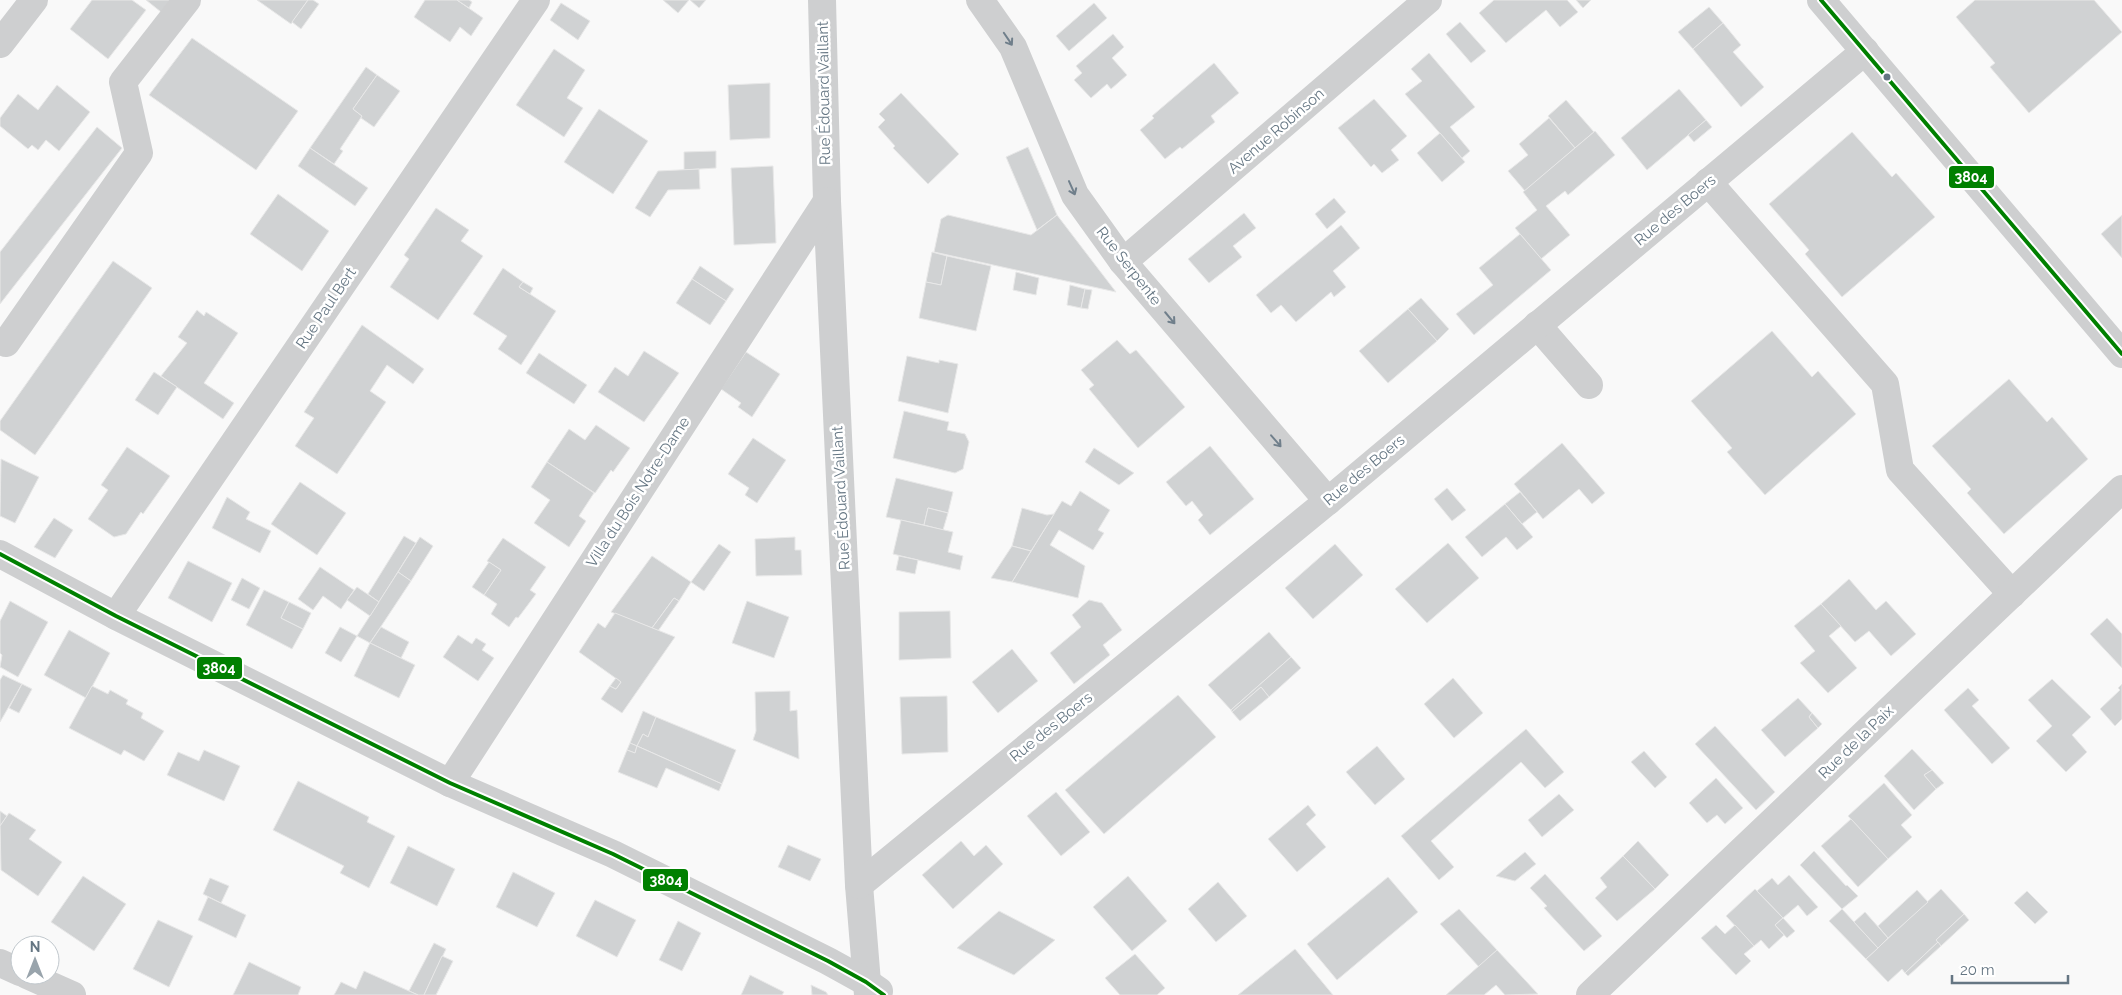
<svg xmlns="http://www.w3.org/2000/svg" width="2122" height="995" font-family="Raleway,sans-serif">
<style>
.building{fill:#d0d2d3;stroke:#e8e8e8}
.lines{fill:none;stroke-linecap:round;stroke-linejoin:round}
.minor{stroke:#cecfd0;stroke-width:28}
.bus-1-casing{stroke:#fff;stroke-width:8}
.bus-1{stroke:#008000;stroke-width:4}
.oneway{stroke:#707f8b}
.bus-dot{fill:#657683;stroke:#fff;stroke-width:2}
.labels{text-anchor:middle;stroke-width:5;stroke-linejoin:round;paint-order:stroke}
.street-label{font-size:15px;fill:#657683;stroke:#fff}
.line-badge{stroke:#fff;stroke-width:2}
.badge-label{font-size:14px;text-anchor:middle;font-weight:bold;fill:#fff}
</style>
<rect width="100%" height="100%" fill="#f9f9f9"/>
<g class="building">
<polygon points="92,0 132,0 146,10 108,59 70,29"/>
<polygon points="146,0 171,0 166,16"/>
<polygon points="257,0 308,0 291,24"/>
<polygon points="308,0 313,0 319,4 301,29 292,22"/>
<polygon points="425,0 457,0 483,18 471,36 460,27 450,42 414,17"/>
<polygon points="457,0 469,0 472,2 469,8"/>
<polygon points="663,0 689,0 678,13"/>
<polygon points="690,0 706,0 699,8"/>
<polygon points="1494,0 1567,0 1578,12 1560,27 1546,10 1506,43 1479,13"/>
<polygon points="1576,0 1591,0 1583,8"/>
<polygon points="1975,0 2094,0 2122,32 2029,113 1990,67 1995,63 1956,17"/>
<polygon points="561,3 590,21 578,40 550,20"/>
<polygon points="1094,3 1107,18 1069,51 1056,36"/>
<polygon points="1709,7 1723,23 1693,49 1678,32"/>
<polygon points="1460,22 1486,51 1471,63 1446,34"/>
<polygon points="1723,23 1741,45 1733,52 1764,87 1741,107 1693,49"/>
<polygon points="1113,34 1124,47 1112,58 1127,75 1111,89 1107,84 1091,98 1074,80 1082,73 1076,66"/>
<polygon points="192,38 298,111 256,170 149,95"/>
<polygon points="554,49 585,70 567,98 583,108 564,137 516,105"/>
<polygon points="1429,53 1475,107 1450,127 1470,151 1462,158 1405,94 1422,81 1411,69"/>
<polygon points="1214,63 1239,93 1211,116 1215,122 1182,149 1180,147 1165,159 1140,130 1154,118 1152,116"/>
<polygon points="366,67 377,75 353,109 362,116 340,149 343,151 334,164 310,148"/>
<polygon points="377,75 400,91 374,127 361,118 362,116 353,109"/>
<polygon points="770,83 770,138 730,140 728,85"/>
<polygon points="57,85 90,112 59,151 46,140 38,150 32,145 28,149 0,126 0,118 18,94 38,110"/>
<polygon points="1679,89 1706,120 1647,170 1621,138"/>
<polygon points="901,93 959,154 928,184 893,148 895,146 878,127 885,120 879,114"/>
<polygon points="1374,99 1407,136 1391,150 1399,160 1382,173 1374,164 1371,167 1338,128"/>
<polygon points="1566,100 1594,132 1575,148 1548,116"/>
<polygon points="599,109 648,141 613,194 564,162"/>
<polygon points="1549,118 1575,148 1525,191 1508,171 1528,155 1519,144"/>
<polygon points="1706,120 1712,127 1694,142 1688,135"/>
<polygon points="97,127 122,148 0,304 0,252"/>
<polygon points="1595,131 1615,155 1568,195 1565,191 1546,206 1570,235 1541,259 1515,228 1537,210 1523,192"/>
<polygon points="1852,132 1892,177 1896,173 1935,217 1842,297 1805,254 1809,250 1769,204"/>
<polygon points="1440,133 1465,162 1442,182 1417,153"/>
<polygon points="1028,147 1057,215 1037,230 1006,157"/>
<polygon points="310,148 368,188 355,206 298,166"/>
<polygon points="716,151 716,168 684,170 684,152"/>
<polygon points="773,166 776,243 734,245 731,168"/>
<polygon points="699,169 700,189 668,190 650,217 635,208 658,171"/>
<polygon points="278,194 329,231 302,271 250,234"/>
<polygon points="1334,198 1346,212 1327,229 1315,214"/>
<polygon points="436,208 469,230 461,241 483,256 438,320 390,287 409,259 404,255"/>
<polygon points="1244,213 1256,228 1233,246 1242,257 1209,283 1188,259"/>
<polygon points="948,215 1031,235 1057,215 1116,292 934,252 941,219"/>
<polygon points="2122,215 2122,258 2101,234"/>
<polygon points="1341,225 1360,248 1333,271 1346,287 1334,297 1331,292 1296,322 1281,305 1271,313 1256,295"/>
<polygon points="1520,234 1551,270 1474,335 1456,314 1493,285 1479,268"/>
<polygon points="932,252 947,256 941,285 926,282"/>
<polygon points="947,256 991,266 976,331 919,318 926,282 941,285"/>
<polygon points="113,261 152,288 35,455 0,430 0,421"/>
<polygon points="700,266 734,289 726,301 692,279"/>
<polygon points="503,268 523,282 519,287 556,311 521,365 498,349 507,336 473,314"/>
<polygon points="1016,272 1039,278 1036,295 1013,290"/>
<polygon points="692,279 726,301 710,325 676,303"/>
<polygon points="523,282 533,288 530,294 519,287"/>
<polygon points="1070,285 1085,289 1081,308 1067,305"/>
<polygon points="1085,289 1092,290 1088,309 1081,308"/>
<polygon points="1421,298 1449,329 1437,341 1408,309"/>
<polygon points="1408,309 1437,341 1388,383 1359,351"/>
<polygon points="197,310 204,316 206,312 238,333 204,383 234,403 223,419 161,376 187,343 178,337"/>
<polygon points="362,325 424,369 413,384 387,365 370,391 386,402 337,474 295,446 314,418 304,412"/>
<polygon points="1772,331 1812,377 1818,371 1856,414 1765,495 1727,452 1732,448 1691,401"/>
<polygon points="1117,340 1130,354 1136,350 1185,407 1138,448 1089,389 1094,385 1081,370"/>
<polygon points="644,351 679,373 644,422 598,392 615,367 628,376"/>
<polygon points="746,352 780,374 752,417 738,407 741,403 721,389"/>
<polygon points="539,353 587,385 574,404 526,373"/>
<polygon points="907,356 939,363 939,360 958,364 948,413 898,401"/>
<polygon points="154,372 177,387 158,415 135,400"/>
<polygon points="2009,379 2047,422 2052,417 2088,459 2004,534 1967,493 1971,489 1932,446"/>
<polygon points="904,411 949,422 947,430 965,434 969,442 963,469 955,473 893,458"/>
<polygon points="596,425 630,448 613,472 611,470 595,493 547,462 569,429 585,440"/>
<polygon points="753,438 786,460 757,503 745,495 749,488 728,474"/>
<polygon points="1562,443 1605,493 1592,504 1579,489 1543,519 1514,484"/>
<polygon points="1210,446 1254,499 1210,535 1198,520 1203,515 1192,501 1186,506 1166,482"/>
<polygon points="127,447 170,476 143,514 141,512 126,534 114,537 88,519 108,490 101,485"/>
<polygon points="1094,448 1134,473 1119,485 1085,462"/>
<polygon points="1,459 39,477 15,523 0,516"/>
<polygon points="547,462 594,493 579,516 586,521 569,547 534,523 550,500 531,487"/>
<polygon points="896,478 953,492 948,513 928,508 924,525 886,517"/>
<polygon points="300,482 346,513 317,555 271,524"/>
<polygon points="1447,488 1466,510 1452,521 1434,499"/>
<polygon points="1080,491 1110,510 1098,530 1104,533 1093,550 1059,530 1050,545 1085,566 1078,598 1012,582 1062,501 1071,506"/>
<polygon points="1520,492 1537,512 1522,524 1505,504"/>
<polygon points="227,497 250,512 246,519 271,531 260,553 212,528"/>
<polygon points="1505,504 1533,537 1517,550 1506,537 1482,557 1465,537"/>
<polygon points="928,508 948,513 943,530 924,525"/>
<polygon points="1022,508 1047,515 1054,514 1031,551 1012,546"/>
<polygon points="54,518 73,530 55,558 34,547"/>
<polygon points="901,520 953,532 948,552 963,556 960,570 893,554"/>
<polygon points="404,536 416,543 379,602 368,594"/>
<polygon points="420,537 433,546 411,581 398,572"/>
<polygon points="795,537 795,550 801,550 802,575 756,576 755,539"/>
<polygon points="503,538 546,567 530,590 536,594 518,618 516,617 509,627 491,614 497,604 484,595 501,570 487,561"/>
<polygon points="1448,543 1479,578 1427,623 1395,589"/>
<polygon points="719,544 731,552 704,591 691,582"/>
<polygon points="1335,544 1363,575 1313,619 1285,588"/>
<polygon points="1012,546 1031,551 1012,582 991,578"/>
<polygon points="652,556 691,582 679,601 674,598 652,628 611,612"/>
<polygon points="899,556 918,560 915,574 896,570"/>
<polygon points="188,561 232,583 212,622 168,598"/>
<polygon points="489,562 501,570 484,595 472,587"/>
<polygon points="320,567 354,590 341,609 323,596 313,610 298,599"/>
<polygon points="398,572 411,581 370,643 357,636"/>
<polygon points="242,578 260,588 249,609 231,600"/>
<polygon points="1849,579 1876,610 1886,601 1916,634 1891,656 1869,631 1855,642 1821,604"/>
<polygon points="357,587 379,602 370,616 347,600"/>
<polygon points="264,590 289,602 281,618 303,629 292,649 246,625"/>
<polygon points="674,598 679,601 658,631 652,628"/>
<polygon points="1089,600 1102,603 1122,630 1103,645 1110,655 1074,684 1050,653 1081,627 1072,615"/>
<polygon points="10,601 48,622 18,677 0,667 2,655 0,653 0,621"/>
<polygon points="747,601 789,617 774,658 732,643"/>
<polygon points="289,602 311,613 303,629 281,618"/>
<polygon points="1821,604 1841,626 1829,636 1857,668 1828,693 1800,663 1815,651 1794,626"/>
<polygon points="950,611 951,658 899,660 899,612"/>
<polygon points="615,613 675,637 622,713 601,699 610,686 616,689 621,682 579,652 598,623 605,628"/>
<polygon points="2107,618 2122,634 2122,668 2090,634"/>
<polygon points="340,627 357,636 341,662 325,653"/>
<polygon points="381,627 409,642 401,658 370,643"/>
<polygon points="69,630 110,653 86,698 44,675"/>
<polygon points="1269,632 1291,657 1231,710 1208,685"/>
<polygon points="458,635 472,644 476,638 486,644 482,650 494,658 478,681 443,657"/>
<polygon points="370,643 415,665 399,698 354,676"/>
<polygon points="1012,649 1038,681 998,713 972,682"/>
<polygon points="1291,657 1301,668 1269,697 1261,687 1232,712 1231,710"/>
<polygon points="3,675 22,684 0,722 0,680"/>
<polygon points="616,678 621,682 616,689 610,686"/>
<polygon points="1453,678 1483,713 1454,738 1424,704"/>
<polygon points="2052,679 2091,717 2072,735 2087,752 2066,772 2036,741 2052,726 2028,700"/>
<polygon points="22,684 32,689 19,713 9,708"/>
<polygon points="2122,684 2122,719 2115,726 2100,709 2120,690 2118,688"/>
<polygon points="92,686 108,694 110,690 128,700 126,704 143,713 141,718 164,731 144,761 124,750 121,755 69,728"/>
<polygon points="1261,687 1269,697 1240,721 1232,712"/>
<polygon points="1968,688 1979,700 1972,706 2010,748 1992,764 1944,710"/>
<polygon points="790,691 790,711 797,710 799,759 753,740 756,731 755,692"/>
<polygon points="1178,695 1216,737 1104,834 1065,790"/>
<polygon points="947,696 948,752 902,754 900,697"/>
<polygon points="1798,698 1812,713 1809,717 1818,728 1785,757 1761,730"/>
<polygon points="643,711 656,717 648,737 643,734 637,746 630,743"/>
<polygon points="1812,713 1822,724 1818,728 1809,717"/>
<polygon points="656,717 736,750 722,784 637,746 643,734 648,737"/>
<polygon points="1715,726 1775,792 1756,810 1695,744"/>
<polygon points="1526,729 1564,772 1545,788 1521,762 1431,841 1454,867 1439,880 1401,836"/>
<polygon points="630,743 637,746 635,753 627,750"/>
<polygon points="637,746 722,784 719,791 666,768 657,788 618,772 627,750 635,753"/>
<polygon points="1377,746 1405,779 1375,805 1346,772"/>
<polygon points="1912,749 1932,770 1924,775 1936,789 1914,810 1884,776"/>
<polygon points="204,750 240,766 224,801 167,775 178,752 199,761"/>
<polygon points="1644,751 1667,777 1655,788 1631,762"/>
<polygon points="1932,770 1944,783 1936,789 1924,775"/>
<polygon points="1716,778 1743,808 1725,824 1717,815 1707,823 1689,803"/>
<polygon points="298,781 369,817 367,822 395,836 369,888 340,873 344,866 273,830"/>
<polygon points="1884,783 1912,815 1901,825 1912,837 1888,859 1848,816"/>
<polygon points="1056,792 1090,832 1061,856 1027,816"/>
<polygon points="1559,794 1574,810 1542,837 1528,820"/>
<polygon points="1308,805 1316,815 1306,824 1326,847 1297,872 1268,839"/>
<polygon points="0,811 7,816 0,826"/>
<polygon points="9,813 36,830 29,839 62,862 38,896 1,870 0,826"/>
<polygon points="1851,819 1888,859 1858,887 1821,846"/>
<polygon points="961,841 974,856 986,845 1003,864 953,909 922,875"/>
<polygon points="1638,841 1669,875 1655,889 1623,856"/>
<polygon points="788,845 821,859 810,881 778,867"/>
<polygon points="408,846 455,869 437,906 390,883"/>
<polygon points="1814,851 1846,886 1847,885 1858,896 1842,909 1800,865"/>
<polygon points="1525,852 1536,864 1515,881 1496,876"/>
<polygon points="1623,856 1655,889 1617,921 1595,898 1607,887 1600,878"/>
<polygon points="513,872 555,893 537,927 496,907"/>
<polygon points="1545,874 1602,936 1584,951 1544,908 1547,906 1530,888"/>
<polygon points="1789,875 1818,907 1807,916 1798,905 1783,918 1757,891 1772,878 1778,885"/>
<polygon points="83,876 126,904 94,951 51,922"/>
<polygon points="1128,876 1167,921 1132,951 1093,907"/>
<polygon points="1388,877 1418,912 1337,980 1307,944"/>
<polygon points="210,878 229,886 221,903 203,894"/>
<polygon points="1218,882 1247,916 1216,942 1188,909"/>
<polygon points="1755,889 1783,918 1775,925 1784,935 1769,949 1761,940 1754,946 1726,916"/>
<polygon points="1941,889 1964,914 1936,940 1938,942 1905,973 1902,969 1888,982 1866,959"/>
<polygon points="1917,890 1928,902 1888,938 1878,926"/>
<polygon points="2027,891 2048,912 2035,924 2014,903"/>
<polygon points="208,897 246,915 236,938 198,920"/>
<polygon points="595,900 636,920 617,957 576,936"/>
<polygon points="1459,909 1497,950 1479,967 1440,924"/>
<polygon points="1842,909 1878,948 1866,959 1829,921"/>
<polygon points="999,911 1055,940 1014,975 957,948"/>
<polygon points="1865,912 1888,938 1878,948 1854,922"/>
<polygon points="1964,914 1969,920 1941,946 1936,940"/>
<polygon points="1783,918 1795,931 1787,938 1775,925"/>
<polygon points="158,920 193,936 169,987 133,969"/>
<polygon points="678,921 701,933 682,971 659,960"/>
<polygon points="1716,925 1725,934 1735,925 1754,946 1744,954 1751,961 1736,975 1701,938"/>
<polygon points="1938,942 1941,946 1908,976 1905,973"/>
<polygon points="434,943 446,949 424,995 418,995 409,991"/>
<polygon points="1295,949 1333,995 1238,995"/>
<polygon points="1497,950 1538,994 1505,995 1496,985 1484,995 1446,995"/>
<polygon points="1135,954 1165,988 1157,995 1120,995 1105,978"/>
<polygon points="442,956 453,961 436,995 424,995"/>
<polygon points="249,962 301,987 298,995 233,995"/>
<polygon points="364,971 418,995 334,995 341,982 356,989"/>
<polygon points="750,975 784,992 782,995 741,995"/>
<polygon points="811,985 826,992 828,995 812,995"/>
</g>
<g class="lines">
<g class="minor">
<polyline points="822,0 827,201 859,885 868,995"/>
<polyline points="980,0 1013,47 1075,195 1123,262 1328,501"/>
<polyline points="1821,0 2122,354"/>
<polyline points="0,44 34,0"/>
<polyline points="1708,182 1885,384 1900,470 2012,594"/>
<polyline points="1123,262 1428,0"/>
<polyline points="1537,325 1589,385"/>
<polyline points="6,343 139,153 123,82 187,0"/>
<polyline points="0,554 116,616 450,783 613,854 828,961 866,982 879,991"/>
<polyline points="116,616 536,0"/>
<polyline points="450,783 827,201"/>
<polyline points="859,885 1328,501 1865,51"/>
<polyline points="0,963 20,972"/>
<polyline points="27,975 72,995"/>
<polyline points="1590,995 2122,489"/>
</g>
<defs>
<g id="bus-1">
<polyline points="1821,0 2122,354"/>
<polyline points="0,554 116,616 450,783 613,854 828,961 866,982 884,995"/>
</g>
</defs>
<use href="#bus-1" class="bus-1-casing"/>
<use href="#bus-1" class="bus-1"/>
</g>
<defs><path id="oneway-shaft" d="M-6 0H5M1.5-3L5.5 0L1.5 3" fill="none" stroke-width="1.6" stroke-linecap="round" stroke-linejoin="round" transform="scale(1.25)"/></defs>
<g class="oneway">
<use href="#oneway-shaft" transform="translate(1008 39) rotate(56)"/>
<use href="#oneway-shaft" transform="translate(1072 188) rotate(66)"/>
<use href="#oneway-shaft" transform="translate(1170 318) rotate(50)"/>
<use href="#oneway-shaft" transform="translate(1276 441) rotate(49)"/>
</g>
<circle class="bus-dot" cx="1887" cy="77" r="4.5"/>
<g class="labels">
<g class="street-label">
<text transform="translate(824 93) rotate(-91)" y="5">Rue Édouard Vaillant</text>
<text transform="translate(1276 131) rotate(-41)" y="5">Avenue Robinson</text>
<text transform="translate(1675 210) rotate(-40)" y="5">Rue des Boers</text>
<text transform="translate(1129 266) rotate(52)" y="5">Rue Serpente</text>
<text transform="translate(326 308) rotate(-56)" y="5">Rue Paul Bert</text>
<text transform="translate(1364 470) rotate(-40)" y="5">Rue des Boers</text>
<text transform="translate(638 492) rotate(-57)" y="5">Villa du Bois Notre-Dame</text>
<text transform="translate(841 498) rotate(-93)" y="5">Rue Édouard Vaillant</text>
<text transform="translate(1051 727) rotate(-39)" y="5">Rue des Boers</text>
<text transform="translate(1856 742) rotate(-44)" y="5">Rue de la Paix</text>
</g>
</g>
<g class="line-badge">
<rect x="1948" y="165" width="47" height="24" rx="5" fill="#008000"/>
<rect x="196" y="656" width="47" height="24" rx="5" fill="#008000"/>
<rect x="642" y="868" width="47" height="24" rx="5" fill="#008000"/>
</g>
<g class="badge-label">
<text x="1971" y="182">3804</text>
<text x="219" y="673">3804</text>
<text x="666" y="885">3804</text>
</g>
<g transform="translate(35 960)"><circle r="24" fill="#ffffff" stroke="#c1c8cd"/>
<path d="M0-4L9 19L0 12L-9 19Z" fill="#99a4ac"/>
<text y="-8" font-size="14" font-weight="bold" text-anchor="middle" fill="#657683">N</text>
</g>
<path d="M1952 975v8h116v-8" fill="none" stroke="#657683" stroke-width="2.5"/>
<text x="1960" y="975" font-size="15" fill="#657683" stroke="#ffffff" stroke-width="4" paint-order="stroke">20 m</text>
</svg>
